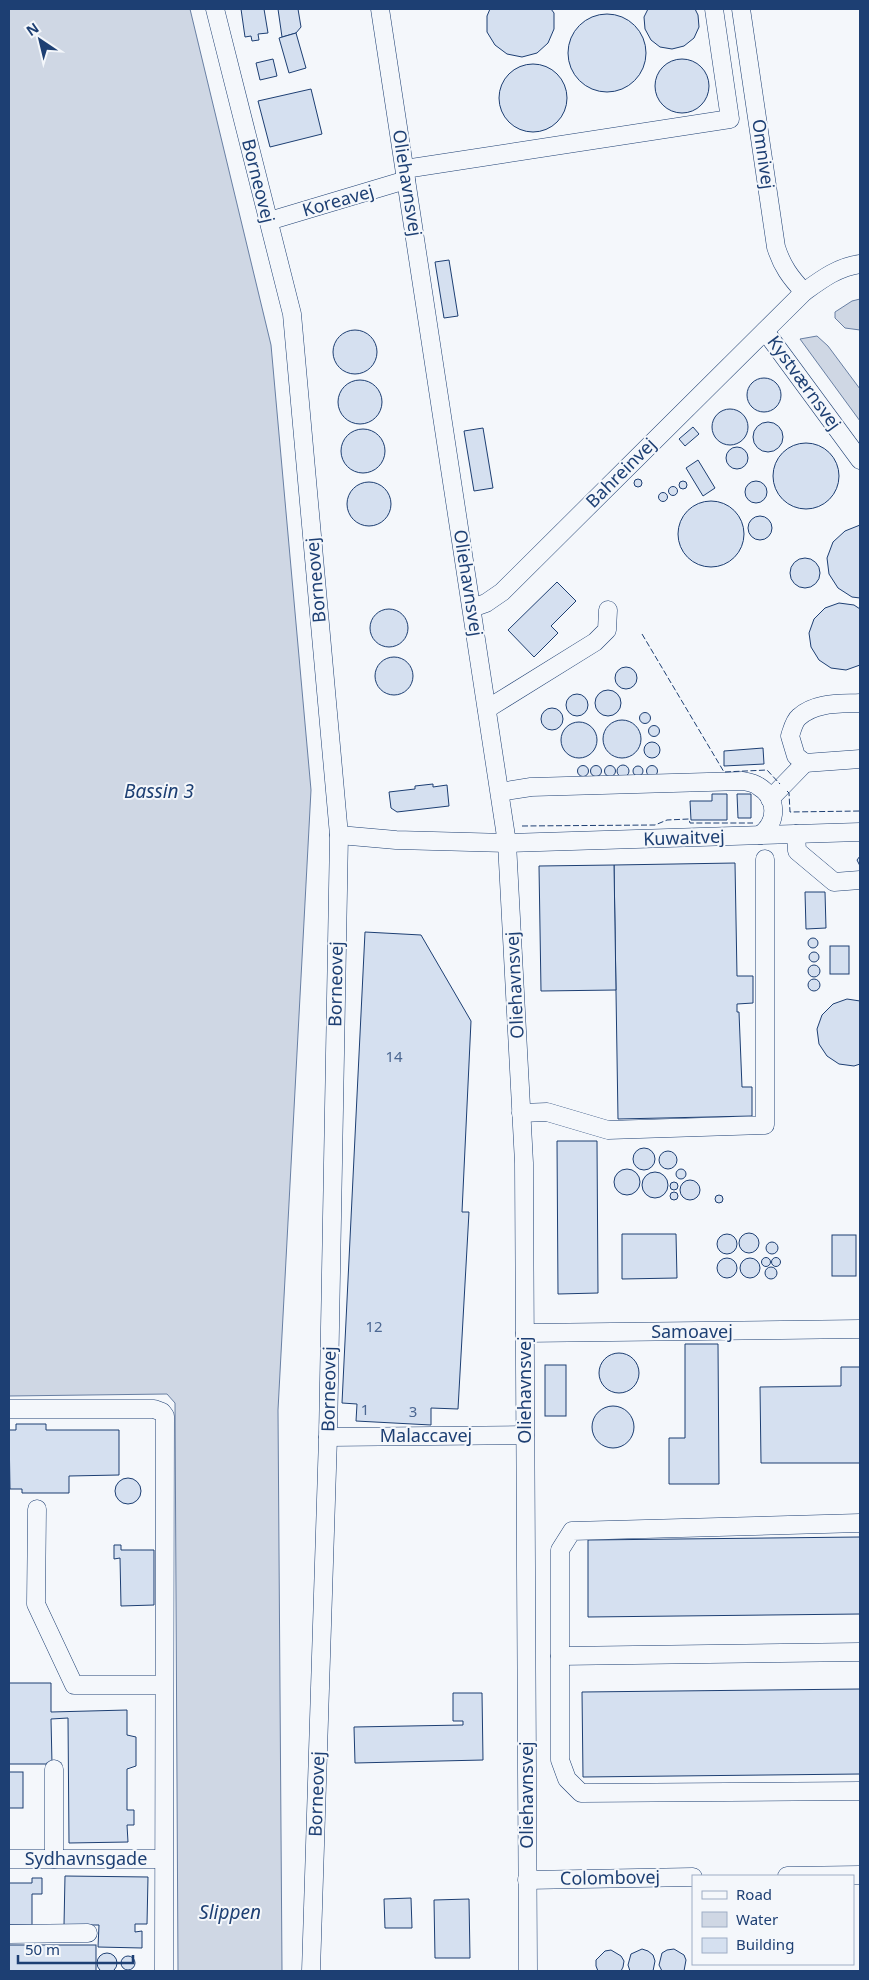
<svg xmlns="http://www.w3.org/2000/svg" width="869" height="1980" font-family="'Noto Sans',sans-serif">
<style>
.water{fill:#cfd7e4;stroke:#687fa3}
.building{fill:#d5e0f0;stroke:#1d3f73}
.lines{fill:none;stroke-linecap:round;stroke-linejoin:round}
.minor-casing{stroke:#1d3f73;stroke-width:19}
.minor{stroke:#f4f7fb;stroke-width:18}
.fence{stroke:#1d3f73;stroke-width:1;stroke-dasharray:6 2.5;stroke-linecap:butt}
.labels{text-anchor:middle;stroke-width:4;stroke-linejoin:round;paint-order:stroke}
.number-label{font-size:15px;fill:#4b6792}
.street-label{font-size:18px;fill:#1d3f73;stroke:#f4f7fb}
.water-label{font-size:19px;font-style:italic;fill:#1d3f73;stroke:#f4f7fb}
</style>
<rect width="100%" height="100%" fill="#f4f7fb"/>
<g class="water">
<polygon points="9,9 190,9 271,345 311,790 278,1410 282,1971 178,1971 175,1403 167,1394 9,1396"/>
<polygon points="860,299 860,330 845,328 835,318 835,312 852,301"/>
<polygon points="817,336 828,346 860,389 860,421 800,339"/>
</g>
<g class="building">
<polygon points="241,9 264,9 268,33 258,34 259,40 252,41 251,36 245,37"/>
<polygon points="278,9 298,9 301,27 296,33 282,37"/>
<polygon points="490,9 551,9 554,13 554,29 548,43 537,53 522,57 507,54 495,45 487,32 487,16"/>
<polygon points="648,9 695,9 698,15 699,27 694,38 684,46 672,49 660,47 651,40 645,29 644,17"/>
<circle cx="607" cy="53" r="39"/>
<polygon points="296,33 306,68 289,73 279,38"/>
<circle cx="682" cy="86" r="27"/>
<polygon points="273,59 277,76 260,80 256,63"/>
<circle cx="533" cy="98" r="34"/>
<polygon points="311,89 322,134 270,147 258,101"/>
<polygon points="449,260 458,316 444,318 435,262"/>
<circle cx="355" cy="352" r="22"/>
<circle cx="764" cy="395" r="17"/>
<circle cx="360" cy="402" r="22"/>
<circle cx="730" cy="427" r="18"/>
<circle cx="768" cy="437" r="15"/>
<polygon points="693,427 699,434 685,446 679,439"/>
<polygon points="483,428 493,488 474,491 464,431"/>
<circle cx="363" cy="451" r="22"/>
<circle cx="806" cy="476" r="33"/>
<circle cx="737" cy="458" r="11"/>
<polygon points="698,460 715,488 703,496 686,468"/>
<circle cx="638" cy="483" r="4"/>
<circle cx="756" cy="492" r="11"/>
<circle cx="683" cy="485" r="4"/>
<circle cx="369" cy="504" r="22"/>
<circle cx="673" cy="491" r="4.5"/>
<circle cx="663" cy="497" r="4.5"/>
<circle cx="711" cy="534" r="33"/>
<circle cx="760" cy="528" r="12"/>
<polygon points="860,525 860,598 852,597 838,588 829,574 827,558 833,542 845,531"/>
<circle cx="805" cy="573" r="15"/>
<polygon points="557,582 576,601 551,626 558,633 534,657 508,630"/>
<polygon points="839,603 854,605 860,609 860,665 846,670 831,668 819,660 811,647 809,633 814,619 825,608"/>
<circle cx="389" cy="628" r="19"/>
<circle cx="394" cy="676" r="19"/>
<circle cx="626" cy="678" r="11"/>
<circle cx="608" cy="703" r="13"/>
<circle cx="577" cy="705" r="11"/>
<circle cx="552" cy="719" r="11"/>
<circle cx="645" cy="718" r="5.5"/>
<circle cx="622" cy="739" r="19"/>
<circle cx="579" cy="740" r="18"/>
<circle cx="654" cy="731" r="5.5"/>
<circle cx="652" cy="750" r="8"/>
<polygon points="763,748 764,764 724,766 724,751"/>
<circle cx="623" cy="771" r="6"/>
<circle cx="583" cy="771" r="5.5"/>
<circle cx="596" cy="771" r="5.5"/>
<circle cx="610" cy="771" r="5.5"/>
<circle cx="652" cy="771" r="5.5"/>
<circle cx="638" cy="771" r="5"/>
<polygon points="433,784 433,787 447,785 449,806 397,812 391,808 389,792 415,789 415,786"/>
<polygon points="712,794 727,794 727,820 691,820 690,801 712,801"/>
<polygon points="737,794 751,794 751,818 738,818"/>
<polygon points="860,856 860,855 860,866 857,860"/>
<polygon points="735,863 737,976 753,976 753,1003 737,1004 737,1012 739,1012 742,1087 752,1087 752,1116 618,1119 614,865"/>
<polygon points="614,865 616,990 541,991 539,866"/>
<polygon points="805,892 825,892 826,928 806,929"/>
<polygon points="365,932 421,935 471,1021 462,1212 469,1212 458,1409 431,1408 431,1425 356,1421 357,1404 342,1403"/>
<circle cx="813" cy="943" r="5"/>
<rect x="830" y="946" width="19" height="28"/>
<circle cx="814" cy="957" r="5"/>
<circle cx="814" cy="971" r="6"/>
<circle cx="814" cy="985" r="6"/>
<polygon points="847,999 860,1001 860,1064 854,1066 839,1064 827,1056 819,1044 817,1029 822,1015 833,1004"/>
<polygon points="557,1141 597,1141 598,1293 558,1294"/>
<circle cx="644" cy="1159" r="11"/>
<circle cx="668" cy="1160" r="9"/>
<circle cx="627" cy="1182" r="13"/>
<circle cx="681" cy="1174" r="5"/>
<circle cx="655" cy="1185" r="13"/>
<circle cx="690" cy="1190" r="10"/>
<circle cx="674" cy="1186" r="4"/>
<circle cx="674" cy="1196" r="4"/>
<circle cx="719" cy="1199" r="4"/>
<circle cx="749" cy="1243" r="10"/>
<circle cx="727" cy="1244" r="10"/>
<polygon points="622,1234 676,1234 677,1278 622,1279"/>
<rect x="832" y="1235" width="24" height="41"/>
<circle cx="772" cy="1248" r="6"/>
<circle cx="766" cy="1262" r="4.5"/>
<circle cx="750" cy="1268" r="10"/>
<circle cx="727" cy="1268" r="10"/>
<circle cx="776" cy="1262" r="4.5"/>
<circle cx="771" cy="1273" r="6"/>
<polygon points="685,1344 718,1344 719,1484 669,1484 669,1438 685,1438"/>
<circle cx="619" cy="1373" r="20"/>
<rect x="545" y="1365" width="21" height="51"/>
<polygon points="841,1367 860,1367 860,1463 761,1463 760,1387 841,1386"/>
<circle cx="613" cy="1427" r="21"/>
<polygon points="16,1424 46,1424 46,1430 119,1430 119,1475 69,1476 69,1493 22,1493 22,1489 10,1489 9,1430 16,1430"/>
<circle cx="128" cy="1491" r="13"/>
<polygon points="860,1537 860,1614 588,1617 588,1540"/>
<polygon points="114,1545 121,1545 121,1550 154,1550 154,1605 121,1606 120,1558 114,1559"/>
<polygon points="9,1683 51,1683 51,1712 127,1710 127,1735 136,1737 136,1766 127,1769 127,1810 134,1810 134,1825 127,1825 128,1842 69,1843 68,1718 51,1719 52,1764 9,1764"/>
<polygon points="860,1689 860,1774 583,1777 582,1692"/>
<polygon points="453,1693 482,1693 483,1760 355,1763 354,1727 463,1725 463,1721 453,1721"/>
<rect x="9" y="1772" width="14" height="36"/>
<polygon points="65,1876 148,1877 147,1924 135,1924 135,1932 142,1931 142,1948 98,1947 99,1925 64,1925"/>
<polygon points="32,1878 42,1878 42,1894 32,1894 32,1925 9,1925 9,1883 32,1883"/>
<polygon points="411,1898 412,1928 385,1928 384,1899"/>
<polygon points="469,1899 470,1958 435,1958 434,1900"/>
<rect x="9" y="1945" width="87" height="26"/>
<polygon points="642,1949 648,1951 653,1955 655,1961 653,1971 630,1971 628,1965 631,1954"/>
<polygon points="674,1949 684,1955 686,1960 684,1971 662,1971 659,1965 662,1953 667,1950"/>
<polygon points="611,1950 621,1956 624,1961 623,1967 621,1971 598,1971 596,1966 596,1960 605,1951"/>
<circle cx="107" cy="1963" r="10"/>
<circle cx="128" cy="1963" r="7"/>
</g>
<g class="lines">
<defs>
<g id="minor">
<polyline points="215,9 292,314 339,835 328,1437 311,1971"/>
<polyline points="380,9 507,843 524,1163 528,1971"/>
<path d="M 741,9 L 776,247 C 782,266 790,277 804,292"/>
<polyline points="405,169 730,119 714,9"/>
<polyline points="269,221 406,180"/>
<polyline points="765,331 860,460"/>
<path d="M 472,608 L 486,603 L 502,592 L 804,292 C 822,279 838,267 860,264"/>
<path d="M 860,703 C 840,704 815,702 799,717 C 794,721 792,730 790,736 L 796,756 L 805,763 L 860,759"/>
<polyline points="487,709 595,642 607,630 608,610"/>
<path d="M 500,792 L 531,787 L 743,781 C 748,782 754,783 758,786 C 778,798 778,822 760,835"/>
<polyline points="770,799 805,763"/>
<polyline points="796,834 797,851 834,882 860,880"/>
<polyline points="339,835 396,840 507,843 860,832"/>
<polyline points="521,1113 547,1112 608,1130 765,1125 765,859"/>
<polyline points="525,1333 860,1329"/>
<polyline points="9,1409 154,1409 162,1412 165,1416 164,1971"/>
<polyline points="328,1437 525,1435"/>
<polyline points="37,1509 36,1604 74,1685 164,1685"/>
<polyline points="860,1523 572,1531 560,1550 560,1760 567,1779 581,1793 860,1791"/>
<polyline points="560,1656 860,1652"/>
<polyline points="54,1769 54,1859"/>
<polyline points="9,1859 163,1859"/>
<polyline points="787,1876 860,1875"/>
<polyline points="527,1880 693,1877"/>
<polyline points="9,1934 88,1933"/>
</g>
</defs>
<use href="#minor" class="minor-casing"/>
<use href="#minor" class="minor"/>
<g class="fence">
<polyline points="642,634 724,772 767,770 780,784"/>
<polyline points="787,791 789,793 790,812 860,811"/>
<polyline points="522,826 655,825 667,820 689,819 690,823 753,823"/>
</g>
</g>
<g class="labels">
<g class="number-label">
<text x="394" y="1062">14</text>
<text x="374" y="1332">12</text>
<text x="365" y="1415">1</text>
<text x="413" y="1417">3</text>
</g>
<g class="street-label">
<text transform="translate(763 154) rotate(82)" y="6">Omnivej</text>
<text transform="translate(258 181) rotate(76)" y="6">Borneovej</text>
<text transform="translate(407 183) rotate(81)" y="6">Oliehavnsvej</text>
<text transform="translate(338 201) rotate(-16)" y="6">Koreavej</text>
<text transform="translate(804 383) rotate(54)" y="6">Kystværnsvej</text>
<text transform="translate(621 473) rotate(-45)" y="6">Bahreinvej</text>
<text transform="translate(316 580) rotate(-95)" y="6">Borneovej</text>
<text transform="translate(468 583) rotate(81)" y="6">Oliehavnsvej</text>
<text transform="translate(684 838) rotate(-2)" y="6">Kuwaitvej</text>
<text transform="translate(336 984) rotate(-89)" y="6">Borneovej</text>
<text transform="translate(515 985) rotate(-93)" y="6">Oliehavnsvej</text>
<text x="692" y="1338">Samoavej</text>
<text transform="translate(329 1389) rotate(-89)" y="6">Borneovej</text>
<text transform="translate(525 1390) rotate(-90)" y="6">Oliehavnsvej</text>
<text x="426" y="1442">Malaccavej</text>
<text transform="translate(317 1794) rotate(-88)" y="6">Borneovej</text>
<text transform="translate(527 1795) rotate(-90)" y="6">Oliehavnsvej</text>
<text x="86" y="1865">Sydhavnsgade</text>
<text transform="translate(610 1878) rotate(-1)" y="6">Colombovej</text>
</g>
<g class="water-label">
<text x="159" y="798">Bassin 3</text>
<text x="230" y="1919">Slippen</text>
</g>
</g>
<rect width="869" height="1980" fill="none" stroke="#1d3f73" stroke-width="20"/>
<rect x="692" y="1875" width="162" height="90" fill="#f4f7fb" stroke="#9eadc5"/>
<rect x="702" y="1891" width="25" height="8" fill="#f4f7fb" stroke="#9eadc5"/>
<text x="736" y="1900" font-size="15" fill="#1d3f73">Road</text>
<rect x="702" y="1912" width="25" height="15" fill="#cfd7e4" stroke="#9eadc5"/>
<text x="736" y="1925" font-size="15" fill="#1d3f73">Water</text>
<rect x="702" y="1938" width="25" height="15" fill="#d5e0f0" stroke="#9eadc5"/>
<text x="736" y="1950" font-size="15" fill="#1d3f73">Building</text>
<g transform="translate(40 40) rotate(325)" stroke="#f4f7fb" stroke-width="4" paint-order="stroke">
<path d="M0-4L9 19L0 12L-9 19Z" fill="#1d3f73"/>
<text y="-8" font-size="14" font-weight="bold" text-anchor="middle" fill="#1d3f73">N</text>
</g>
<path d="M18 1955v8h115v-8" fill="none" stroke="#1d3f73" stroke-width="2.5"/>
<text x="25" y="1955" font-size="15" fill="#1d3f73" stroke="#f4f7fb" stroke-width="4" paint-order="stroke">50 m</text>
</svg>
